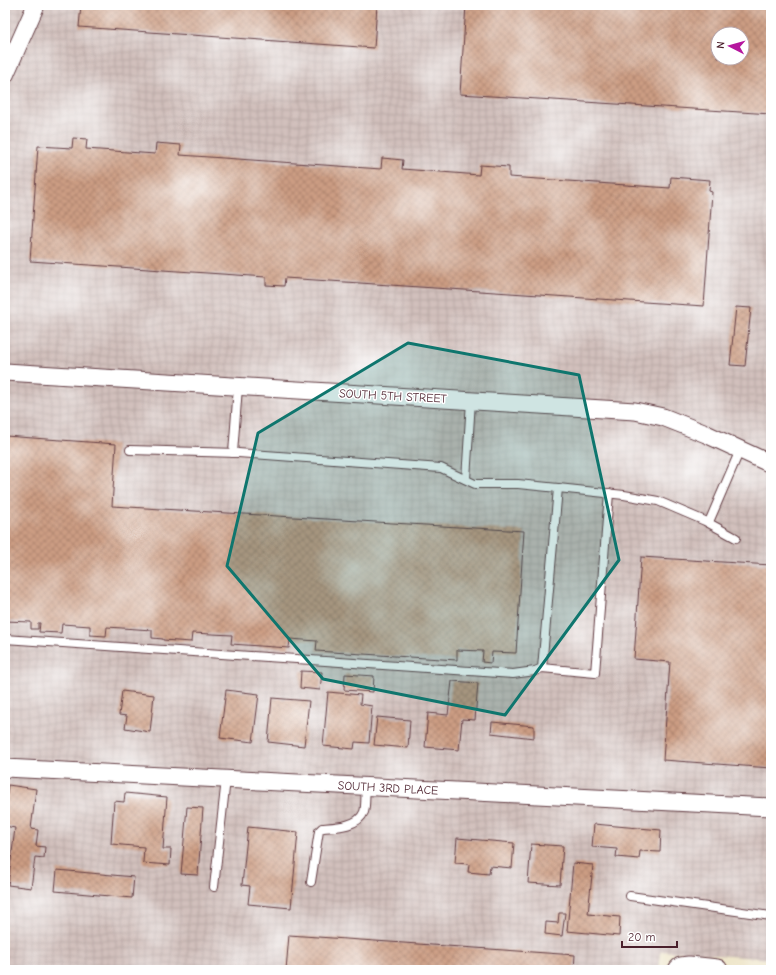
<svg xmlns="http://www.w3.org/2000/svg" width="776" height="975" font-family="'Comic Neue',sans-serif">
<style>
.industrial{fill:url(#industrial-grid);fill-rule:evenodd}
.building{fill:url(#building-cross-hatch);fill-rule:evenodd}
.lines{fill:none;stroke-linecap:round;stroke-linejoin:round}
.service-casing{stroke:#633d43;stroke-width:10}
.minor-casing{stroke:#633d43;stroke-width:19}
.tertiary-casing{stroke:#633d43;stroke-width:23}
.service{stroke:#fff;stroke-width:8}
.minor{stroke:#fff;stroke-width:17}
.tertiary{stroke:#fff;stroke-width:21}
.marked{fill:#0f766e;fill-opacity:0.2;stroke:#0f766e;stroke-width:3;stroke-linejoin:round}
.labels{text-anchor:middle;stroke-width:3;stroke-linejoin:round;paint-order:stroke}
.street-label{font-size:12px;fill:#4a1f2b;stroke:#fff}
</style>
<defs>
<pattern id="industrial-grid" width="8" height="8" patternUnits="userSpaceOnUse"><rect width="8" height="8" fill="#d1c0bc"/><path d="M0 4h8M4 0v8" fill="none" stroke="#b5a5a2"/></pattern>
<pattern id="building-cross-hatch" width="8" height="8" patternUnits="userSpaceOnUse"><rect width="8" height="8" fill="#cc9d83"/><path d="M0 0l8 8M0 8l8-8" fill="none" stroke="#a87f6b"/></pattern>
</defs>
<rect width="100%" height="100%" fill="#fff"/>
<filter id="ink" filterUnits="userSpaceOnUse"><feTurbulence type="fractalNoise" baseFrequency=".025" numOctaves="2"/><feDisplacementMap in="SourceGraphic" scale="8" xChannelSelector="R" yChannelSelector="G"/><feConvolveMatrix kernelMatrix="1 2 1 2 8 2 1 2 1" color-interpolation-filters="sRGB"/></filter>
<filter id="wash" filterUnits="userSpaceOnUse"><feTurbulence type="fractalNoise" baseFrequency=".012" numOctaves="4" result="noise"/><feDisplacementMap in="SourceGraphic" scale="16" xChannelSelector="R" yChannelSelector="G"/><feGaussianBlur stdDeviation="0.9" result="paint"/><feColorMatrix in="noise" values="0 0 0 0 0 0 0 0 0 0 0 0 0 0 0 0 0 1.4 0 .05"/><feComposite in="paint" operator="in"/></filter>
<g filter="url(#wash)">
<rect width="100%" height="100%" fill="#efe6cb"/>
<path class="industrial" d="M 5,5 L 771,5 L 771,959 L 661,951 L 659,970 L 5,970 ZM 718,34 L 742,34 L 742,58 L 718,58 Z"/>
<g id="blocks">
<g class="building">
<polygon points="81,5 377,5 374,48 79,27"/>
<path d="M 466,5 L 771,5 L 771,114 L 460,94 ZM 718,34 L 742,34 L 742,58 L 718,58 Z"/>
<polygon points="73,138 87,139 86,149 155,154 156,143 181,145 180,155 381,169 382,158 403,160 402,169 479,175 480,165 509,167 509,177 670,188 671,177 710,180 709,191 712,192 704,306 285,278 284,286 266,285 266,277 30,261 38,146 72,148"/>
<polygon points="736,307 751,308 745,366 730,365"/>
<polygon points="5,436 116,444 112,506 524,531 516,653 492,652 491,663 482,662 483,651 457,650 457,660 316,651 317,641 290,639 289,648 231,644 232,635 192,633 191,642 163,640 163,639 152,638 152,630 107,627 106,636 90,635 90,626 62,624 61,633 39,632 40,623 38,623 38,629 31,629 31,622 5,621"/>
<polygon points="641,557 771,565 771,768 663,760 670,662 634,659"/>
<polygon points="301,671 322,672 320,690 300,688"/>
<polygon points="345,674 374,676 373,692 344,690"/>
<polygon points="452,681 478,683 475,720 462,719 459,750 425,747 428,713 448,715"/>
<polygon points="226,690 259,694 253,742 220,738"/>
<polygon points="122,691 154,695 150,732 125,728 127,716 119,715"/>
<polygon points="328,692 361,695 360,704 372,706 369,743 355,742 354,749 323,746"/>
<polygon points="272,698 309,701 304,746 268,742"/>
<polygon points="377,717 410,720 408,748 374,745"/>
<polygon points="492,722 534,726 534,738 491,733"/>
<polygon points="8,785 36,789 31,829 38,830 36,846 45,847 44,858 35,857 31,888 8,885 15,828 5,826 5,808"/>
<polygon points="125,793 167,797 163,849 171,849 170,865 143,863 144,847 111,844 114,801 124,802"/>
<polygon points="187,807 203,808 198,875 181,874"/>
<polygon points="594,824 661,830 660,852 640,851 639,859 616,857 617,849 592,847"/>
<polygon points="248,827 298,832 291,908 248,904 250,886 242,885"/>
<polygon points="457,838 514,843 512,868 490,866 489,874 468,872 469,864 455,863"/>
<polygon points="531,844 563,846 560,885 528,883"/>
<polygon points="573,863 593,865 588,914 620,917 619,936 567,931"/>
<polygon points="57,870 134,877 132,898 55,891"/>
<polygon points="559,913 565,913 562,936 545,934 546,922 558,923"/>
<polygon points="289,935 575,955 574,970 286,970"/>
</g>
</g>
</g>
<g filter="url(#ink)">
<use href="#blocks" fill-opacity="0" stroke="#633d43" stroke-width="1"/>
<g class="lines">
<defs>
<g id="service">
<polyline points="233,453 238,387"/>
<polyline points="466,479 471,401"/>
<polyline points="558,488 624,495 658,501 705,521 736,538"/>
<polyline points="709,522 740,450"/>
<polyline points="5,639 513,674 535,671 542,668 558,488 518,484 475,484 441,468 238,453 130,450"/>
<polyline points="542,668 595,673 609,493"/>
<path d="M 311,882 L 319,831 L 322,828 C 335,827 358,827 364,812 C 366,806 365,793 366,786"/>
<polyline points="214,887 226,779"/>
<polyline points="630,896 771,916"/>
</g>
<g id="minor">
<polyline points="5,75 36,5"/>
<polyline points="5,372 635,411 663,417 706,434 771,464"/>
<polyline points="5,768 771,807"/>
</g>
<polyline id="tertiary" points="679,970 681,968 689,967 717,970"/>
</defs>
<use href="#service" class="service-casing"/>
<use href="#minor" class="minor-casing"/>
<use href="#tertiary" class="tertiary-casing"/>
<use href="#service" class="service"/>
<use href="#minor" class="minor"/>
<use href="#tertiary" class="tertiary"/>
</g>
</g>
<path class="marked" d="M 408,343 L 579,375 L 619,560 L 505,715 L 323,679 L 227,566 L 258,433 Z"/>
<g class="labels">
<g class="street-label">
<text transform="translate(393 396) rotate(3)" y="4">SOUTH 5TH STREET</text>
<text transform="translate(388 788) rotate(3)" y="4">SOUTH 3RD PLACE</text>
</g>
</g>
<rect width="776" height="975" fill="none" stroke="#fff" stroke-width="20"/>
<g transform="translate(730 46) rotate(276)"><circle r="19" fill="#ffffff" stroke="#b7a5aa"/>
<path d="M0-3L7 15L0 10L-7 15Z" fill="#b5179e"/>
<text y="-6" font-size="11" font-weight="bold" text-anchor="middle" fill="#4a1f2b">N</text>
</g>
<path d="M622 941v6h55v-6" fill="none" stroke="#4a1f2b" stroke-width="2"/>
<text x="628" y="941" font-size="12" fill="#4a1f2b" stroke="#ffffff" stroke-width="3" paint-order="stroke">20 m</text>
</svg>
